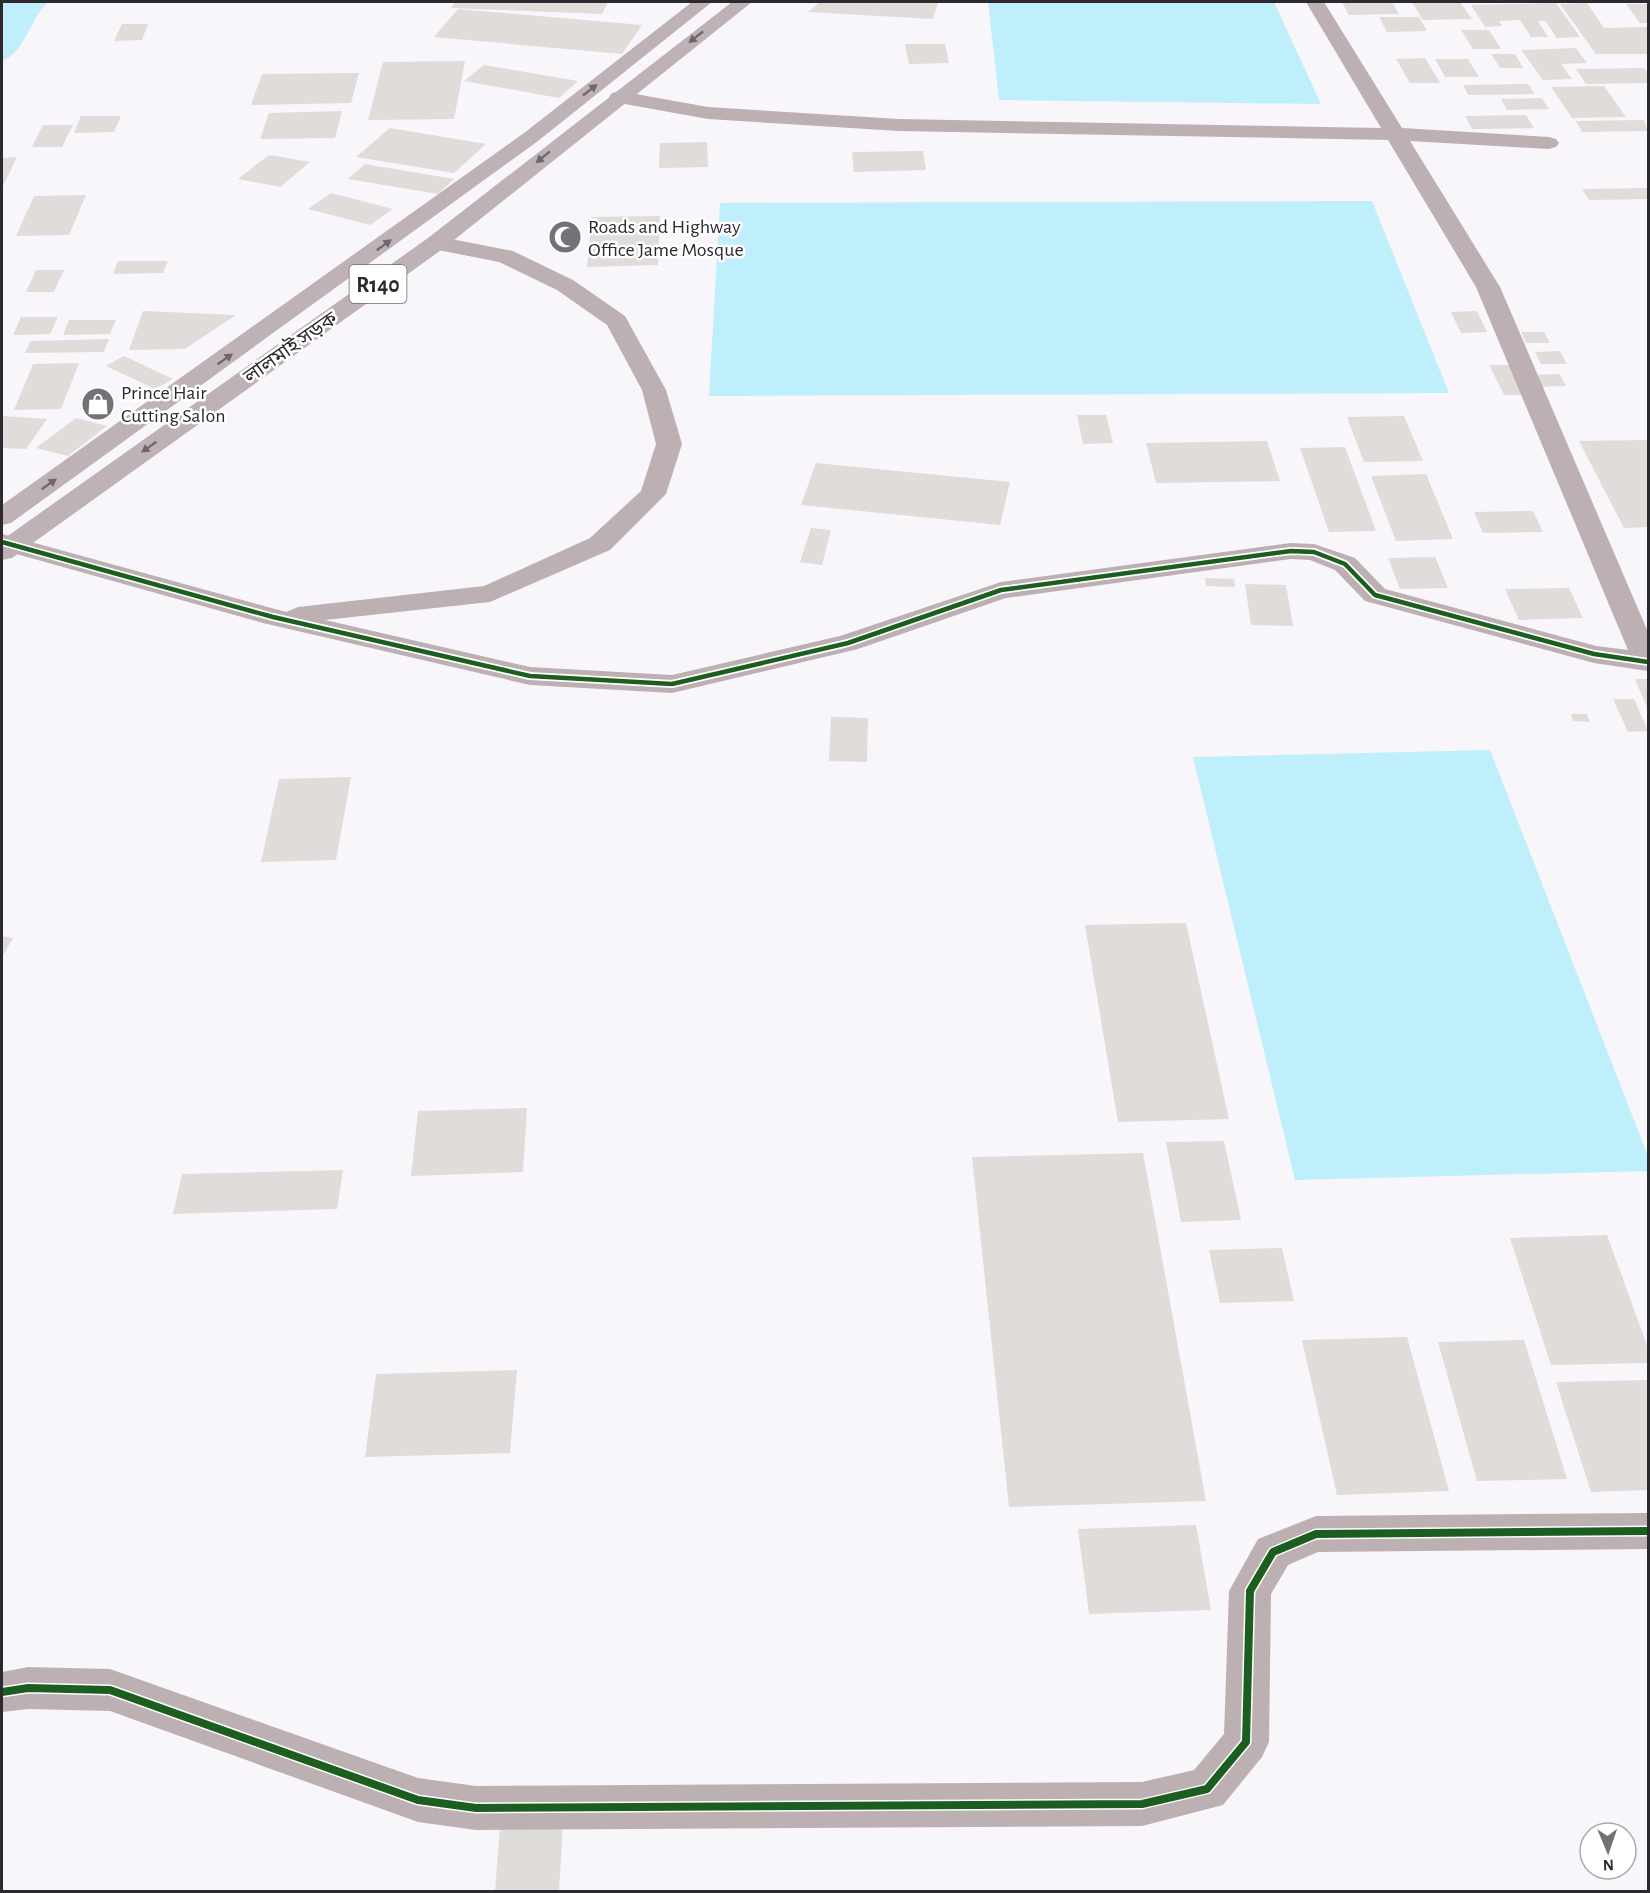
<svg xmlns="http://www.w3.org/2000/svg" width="1650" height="1893" font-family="'Alegreya Sans','Noto Sans Bengali',sans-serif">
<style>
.water{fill:#beeffb}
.building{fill:#dfdcda}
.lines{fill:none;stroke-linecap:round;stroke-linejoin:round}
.minor{fill:#bdb0b3;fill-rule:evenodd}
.major{fill:#bfb2b6;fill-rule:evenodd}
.cycleway-far1-casing{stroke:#fff;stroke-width:8}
.cycleway-casing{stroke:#fff;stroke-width:11}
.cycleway-far1{stroke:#1b5e20;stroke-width:4.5}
.cycleway{stroke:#1b5e20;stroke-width:8}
.oneway{fill:#6f676c}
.labels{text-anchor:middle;stroke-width:5;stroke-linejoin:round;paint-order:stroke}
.far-poi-label{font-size:20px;fill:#2d2930;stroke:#fff;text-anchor:start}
.far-street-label{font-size:20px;fill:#2d2930;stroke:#fff}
.shield{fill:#fff;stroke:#6c696e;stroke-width:1.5}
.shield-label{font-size:22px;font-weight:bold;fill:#2d2930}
</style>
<rect width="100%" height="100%" fill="#f8f6fa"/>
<g class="water">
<path d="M 2,2 L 48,2 C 31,17 24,54 2,61 Z"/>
<polygon points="988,2 1274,2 1321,104 999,100"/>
<polygon points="1372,201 1449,393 709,396 720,203"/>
<polygon points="1490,750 1648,1156 1648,1171 1295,1180 1193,757"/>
</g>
<g class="building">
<polygon points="455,2 608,2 602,14 451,8"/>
<polygon points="820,2 938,2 933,19 808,12"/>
<polygon points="1342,2 1392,2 1399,14 1349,15"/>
<polygon points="1412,2 1460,2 1472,19 1423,20"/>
<polygon points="1556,3 1580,37 1557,38 1545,21 1538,21 1548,37 1531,37 1520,20 1499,21 1502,26 1485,27 1471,5"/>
<polygon points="1587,3 1604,28 1648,27 1648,54 1596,54 1560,4"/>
<polygon points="1626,4 1648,4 1648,23 1640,23"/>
<polygon points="458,9 642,25 622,54 434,37"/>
<polygon points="1379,17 1419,17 1427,31 1387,32"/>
<polygon points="122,24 148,24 142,40 114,41"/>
<polygon points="1461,30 1489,30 1501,49 1473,49"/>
<polygon points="905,44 945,44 949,63 909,64"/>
<polygon points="1576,48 1587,63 1561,64 1572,79 1543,80 1521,50"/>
<polygon points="1491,54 1515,54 1523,68 1500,68"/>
<polygon points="1425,58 1440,83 1410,83 1396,59"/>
<polygon points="1435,59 1468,59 1479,77 1445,77"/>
<polygon points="465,61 454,119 368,120 383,62"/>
<polygon points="484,65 578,81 559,98 464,81"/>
<polygon points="1644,68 1648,73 1648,83 1586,84 1576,69"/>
<polygon points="359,73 351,103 251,105 262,74"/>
<polygon points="1528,84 1535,94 1468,95 1463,85"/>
<polygon points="1604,86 1626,117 1572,118 1551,87"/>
<polygon points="1542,98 1549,109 1507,110 1501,99"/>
<polygon points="342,111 335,138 260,139 269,113"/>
<polygon points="1526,115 1534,128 1472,129 1465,116"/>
<polygon points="81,116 121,116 114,132 74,133"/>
<polygon points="1644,120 1648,131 1582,132 1576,121"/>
<polygon points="43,125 73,125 62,147 32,147"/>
<polygon points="390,128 486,144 454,173 356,157"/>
<polygon points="707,142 708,167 659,168 660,143"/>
<polygon points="923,151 926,170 854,172 852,152"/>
<polygon points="269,155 310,162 280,187 238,179"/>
<polygon points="17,157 2,188 2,158"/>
<polygon points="365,164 454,179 438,194 348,179"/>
<polygon points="1648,188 1648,199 1589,200 1582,189"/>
<polygon points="331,193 393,209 370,225 308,209"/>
<polygon points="86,195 69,235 16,236 34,196"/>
<polygon points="660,216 658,265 587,267 592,217"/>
<polygon points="118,261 168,261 163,273 113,274"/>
<polygon points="36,270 64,270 54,292 26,292"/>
<polygon points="143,311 236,315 185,349 129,350"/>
<polygon points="1477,311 1487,332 1461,333 1451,312"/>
<polygon points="21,317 58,317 50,334 13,335"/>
<polygon points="69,320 116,320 110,334 63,335"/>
<polygon points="1521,332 1544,332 1550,343 1526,343"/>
<polygon points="109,339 104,352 25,353 31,341"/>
<polygon points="1560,351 1567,364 1541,364 1535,352"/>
<polygon points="124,356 173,379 155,389 106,366"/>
<polygon points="79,363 61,409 14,410 33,364"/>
<polygon points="1489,365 1511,365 1526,395 1504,395"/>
<polygon points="1560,374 1566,386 1535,387 1529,375"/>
<polygon points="1077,415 1106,415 1113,443 1083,444"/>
<polygon points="2,416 47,419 26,449 2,448"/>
<polygon points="1404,416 1423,461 1364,462 1347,417"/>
<polygon points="76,418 107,426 68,456 36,448"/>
<polygon points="1648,440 1648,527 1624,528 1579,441"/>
<polygon points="1267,441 1280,481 1156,483 1146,443"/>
<polygon points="1345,447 1376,531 1329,532 1300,448"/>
<polygon points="816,463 1010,482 1000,525 801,505"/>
<polygon points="1426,474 1453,539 1396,541 1371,476"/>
<polygon points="1533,511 1543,532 1483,533 1474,512"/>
<polygon points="811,528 831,530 822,565 800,562"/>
<polygon points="1435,557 1448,588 1400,589 1388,558"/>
<polygon points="1205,578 1234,579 1235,587 1206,586"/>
<polygon points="1245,584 1286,585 1293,626 1251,625"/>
<polygon points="1569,588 1583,618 1519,620 1505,589"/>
<polygon points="1635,679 1648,679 1648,710"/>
<polygon points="1613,699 1634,699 1648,731 1628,732"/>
<polygon points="1571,714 1587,714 1590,722 1573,721"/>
<polygon points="831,717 868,718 867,762 829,761"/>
<polygon points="351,777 336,860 261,862 279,779"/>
<polygon points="1186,923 1229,1119 1118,1122 1085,925"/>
<polygon points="2,936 13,938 2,957"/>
<polygon points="527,1108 523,1172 411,1176 418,1111"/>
<polygon points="1224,1141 1241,1220 1181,1222 1166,1142"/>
<polygon points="1143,1153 1206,1501 1009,1507 972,1157"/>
<polygon points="343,1170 337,1209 173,1214 182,1174"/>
<polygon points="1607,1235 1648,1348 1648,1363 1551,1365 1510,1238"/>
<polygon points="1282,1248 1294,1301 1220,1303 1209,1250"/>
<polygon points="1407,1337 1449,1491 1337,1495 1302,1340"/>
<polygon points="1524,1340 1567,1479 1477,1481 1438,1342"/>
<polygon points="517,1370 510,1453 365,1457 376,1374"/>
<polygon points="1648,1380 1648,1490 1591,1492 1556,1382"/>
<polygon points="1196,1525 1211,1610 1089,1614 1078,1529"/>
<polygon points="563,1824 559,1892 495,1892 500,1826"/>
</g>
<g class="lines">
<g class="minor">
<polygon points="1306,2 1324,2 1402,128 1549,137 1556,139 1559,143 1556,147 1549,149 1410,141 1500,287 1648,632 1648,671 1594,663 1365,601 1335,570 1310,560 1291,559 1006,598 858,649 672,693 530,685 263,623 2,550 2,534 286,612 298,607 484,586 590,538 641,491 656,444 642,390 607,325 557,290 499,262 428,248 425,243 428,238 436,236 513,251 573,280 625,316 666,390 682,444 666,494 610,550 490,602 325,620 530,667 672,675 840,636 1001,582 1291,543 1314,544 1355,558 1385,589 1596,646 1628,650 1476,287 1388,140 899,131 708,119 619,103 612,101 609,97 612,93 619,91 708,107 899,119 1381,128"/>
<polygon points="1648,1513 1648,1549 1318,1552 1288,1565 1271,1594 1269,1742 1262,1757 1223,1805 1142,1826 476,1830 418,1822 110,1711 28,1709 2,1712 2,1672 28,1667 110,1669 418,1778 476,1786 1142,1782 1194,1770 1224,1734 1229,1591 1258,1539 1316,1516"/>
</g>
<g class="major">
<polygon points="692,2 712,2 538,141 11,523 2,525 2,505 524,133"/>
<polygon points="732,2 752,2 444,248 12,558 2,560 2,540 428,238"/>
</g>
<defs>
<polyline id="cycleway-far1" points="2,542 273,617 530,676 672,684 848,643 1001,590 1291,551 1314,552 1345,564 1375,595 1594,654 1648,662"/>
<polyline id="cycleway" points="2,1692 28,1688 110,1690 418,1800 476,1808 1142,1804 1207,1789 1246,1742 1250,1591 1273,1552 1316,1534 1648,1531"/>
</defs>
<use href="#cycleway-far1" class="cycleway-far1-casing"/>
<use href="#cycleway" class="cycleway-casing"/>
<use href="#cycleway-far1" class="cycleway-far1"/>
<use href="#cycleway" class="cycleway"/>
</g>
<defs><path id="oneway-solid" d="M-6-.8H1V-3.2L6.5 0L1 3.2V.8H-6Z" transform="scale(1.5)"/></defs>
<g class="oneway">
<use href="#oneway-solid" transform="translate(696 37) rotate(142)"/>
<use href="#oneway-solid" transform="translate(590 90) rotate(-38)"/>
<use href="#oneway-solid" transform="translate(543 157) rotate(141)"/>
<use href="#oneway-solid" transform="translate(384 245) rotate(-36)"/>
<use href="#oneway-solid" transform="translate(225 359) rotate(-35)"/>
<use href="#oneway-solid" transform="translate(149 447) rotate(145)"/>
<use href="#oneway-solid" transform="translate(49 484) rotate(-35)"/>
</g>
<defs>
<symbol id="mosque-disc" viewBox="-11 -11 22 22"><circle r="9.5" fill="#747177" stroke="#fff"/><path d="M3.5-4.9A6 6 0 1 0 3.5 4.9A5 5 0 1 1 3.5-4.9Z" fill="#fff"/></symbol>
<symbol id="shop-disc" viewBox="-11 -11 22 22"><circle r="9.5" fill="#747177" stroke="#fff"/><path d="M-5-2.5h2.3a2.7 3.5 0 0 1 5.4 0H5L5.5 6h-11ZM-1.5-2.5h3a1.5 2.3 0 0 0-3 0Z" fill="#fff"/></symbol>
</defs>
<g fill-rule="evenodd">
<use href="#mosque-disc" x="546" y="218" width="38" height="38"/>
<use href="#shop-disc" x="79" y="385" width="38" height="38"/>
</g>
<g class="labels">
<g class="far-poi-label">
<text x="588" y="233">Roads and Highway<tspan x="588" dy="23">Office Jame Mosque</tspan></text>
<text x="121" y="399">Prince Hair<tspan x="121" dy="23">Cutting Salon</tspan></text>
</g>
<g class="far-street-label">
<text transform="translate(290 347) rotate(-35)" y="7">লালমাই সড়ক</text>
</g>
<rect class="shield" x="349.5" y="265" width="57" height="38" rx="4.5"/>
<g class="shield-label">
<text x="378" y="292">R140</text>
</g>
</g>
<rect width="1650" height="1893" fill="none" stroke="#2d2930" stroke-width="6"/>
<g transform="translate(1608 1851) rotate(178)"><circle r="28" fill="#ffffff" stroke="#aba9ac" stroke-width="1.5"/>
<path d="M0-4.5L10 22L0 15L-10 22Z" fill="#747177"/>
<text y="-9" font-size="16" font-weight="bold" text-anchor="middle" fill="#2d2930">N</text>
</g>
</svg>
